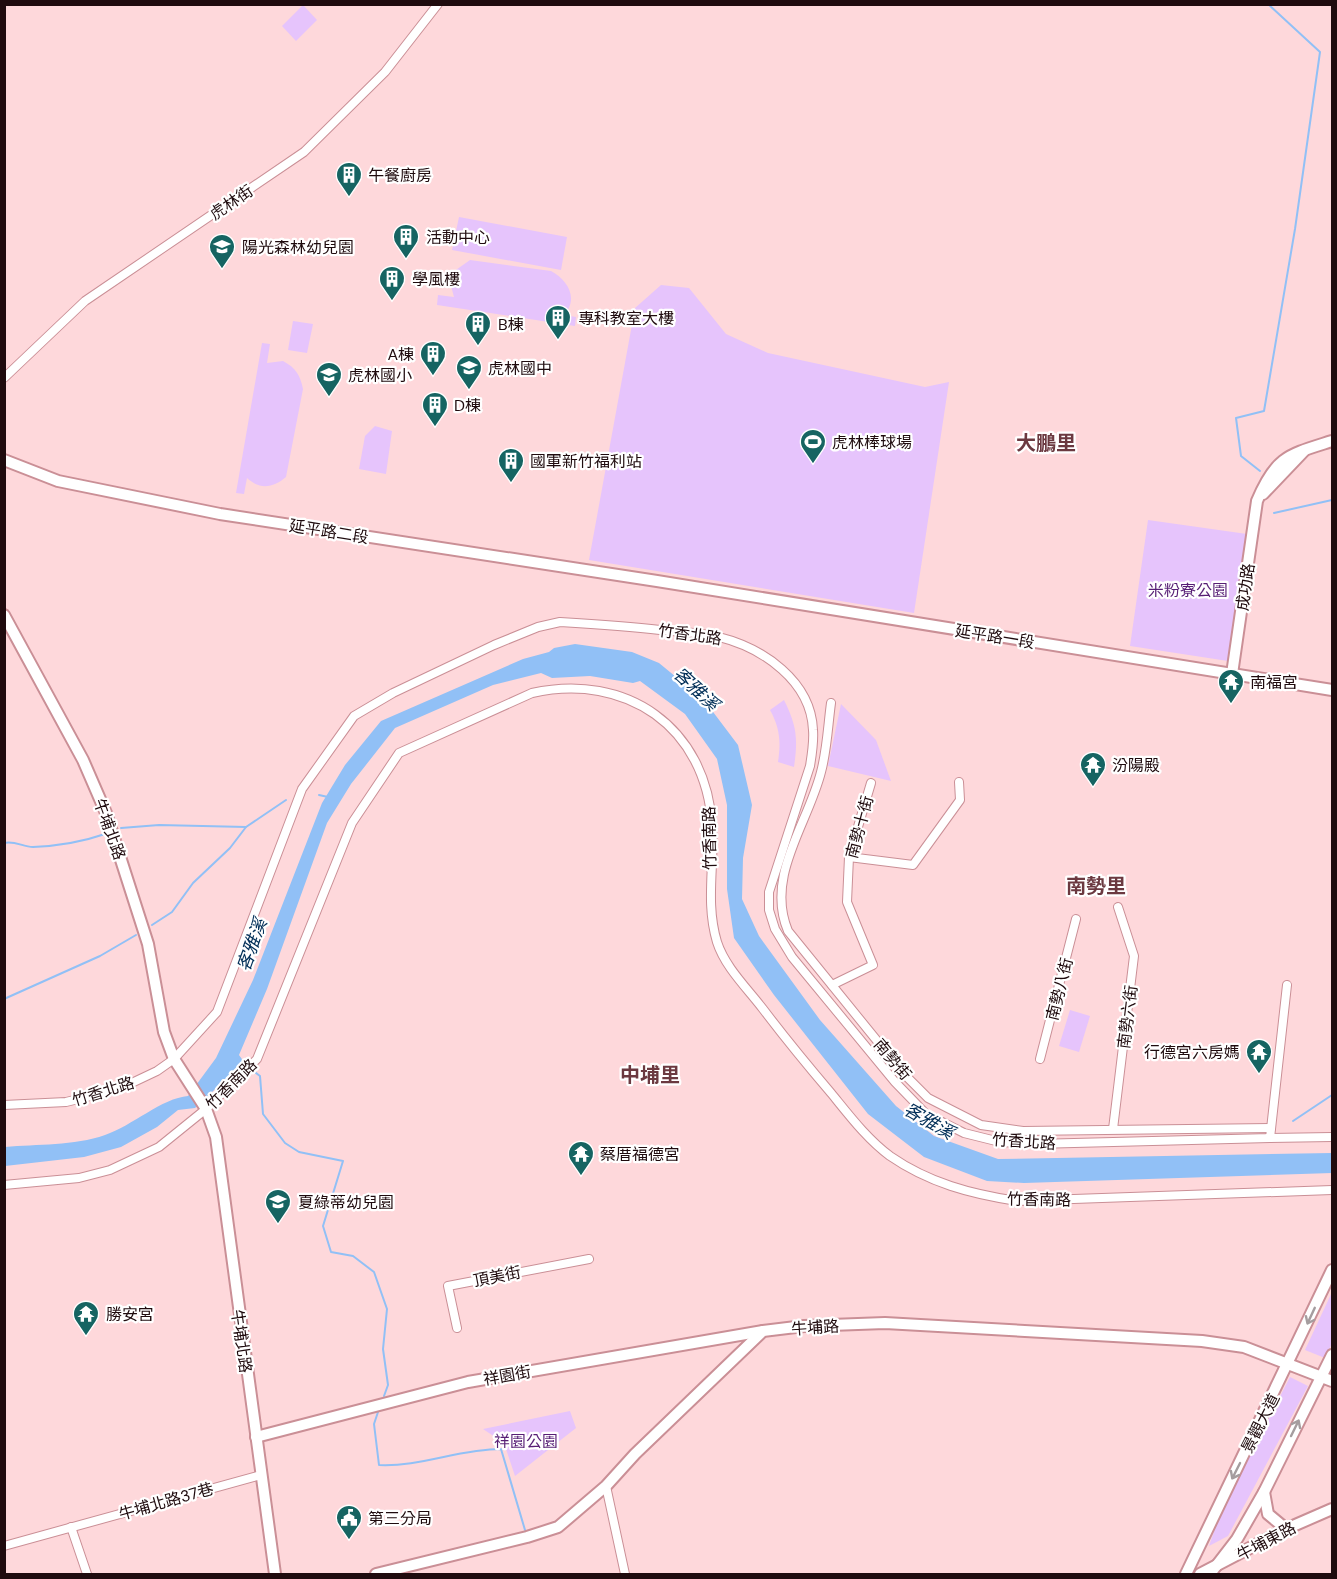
<svg xmlns="http://www.w3.org/2000/svg" width="1337" height="1579" font-family="'DM Sans','Noto Sans TC',sans-serif">
<style>
.green{fill:#e6c4fc}
.water{fill:#91c0f6}
.lines{fill:none;stroke-linecap:round;stroke-linejoin:round}
.stream{stroke:#91c0f6;stroke-width:2}
.street-casing{stroke:#ca8f96;stroke-width:10}
.secondary-casing{stroke:#ca8f96;stroke-width:14}
.street{stroke:#fff;stroke-width:8}
.secondary{stroke:#fff;stroke-width:10}
.oneway{stroke:#a59d9f}
.labels{text-anchor:middle;stroke-width:4.5;stroke-linejoin:round;paint-order:stroke}
.poi-label{font-size:16px;fill:#1f0b0e;stroke:#fff;text-anchor:start}
.street-label{font-size:16px;fill:#1f0b0e;stroke:#fff}
.park-label{font-size:16px;fill:#571e75;stroke:#fff}
.water-label{font-size:18px;font-style:italic;fill:#012e57;stroke:#fff}
.quarter-label{font-size:20px;font-weight:bold;fill:#6b3940;stroke:#fff}
</style>
<rect width="100%" height="100%" fill="#fed8db"/>
<g class="green">
<polygon points="303,5 317,20 296,41 282,26"/>
<polygon points="459,217 567,237 561,270 452,250"/>
<path d="M 470,260 L 551,271 C 568,280 579,299 564,315 L 576,317 L 575,326 L 437,305 L 438,295 L 454,297 L 450,282 L 453,272 Z"/>
<polygon points="661,285 689,288 726,334 768,353 925,387 949,382 914,613 589,560 635,308"/>
<polygon points="293,321 313,324 307,353 288,350"/>
<path d="M 262,343 L 270,344 L 267,363 L 283,361 C 296,368 300,375 303,389 L 286,477 C 273,488 260,490 247,478 L 244,494 L 236,493 Z"/>
<polygon points="375,426 392,431 386,474 359,469 365,436"/>
<polygon points="1148,520 1247,534 1228,661 1130,646"/>
<path d="M 784,700 C 797,726 798,739 794,767 L 778,762 C 781,742 780,728 770,710 Z"/>
<polygon points="841,704 876,740 891,781 828,766"/>
<polygon points="1070,1010 1090,1016 1079,1052 1059,1046"/>
<polygon points="1332,1292 1332,1343 1325,1358 1305,1350"/>
<polygon points="1290,1377 1308,1386 1228,1536 1209,1546 1223,1506"/>
<polygon points="570,1411 576,1428 515,1476 504,1443 483,1429"/>
</g>
<path class="water" d="M 575,644 L 632,652 L 659,663 L 704,700 L 738,745 L 752,805 L 743,858 L 742,899 L 759,936 L 820,1020 L 896,1106 L 934,1136 L 998,1159 L 1332,1153 L 1332,1173 L 1024,1183 L 987,1181 L 924,1157 L 868,1114 L 774,995 L 734,938 L 727,889 L 727,805 L 717,759 L 685,714 L 640,681 L 633,683 L 590,676 L 552,678 L 541,673 L 493,685 L 395,728 L 351,784 L 327,823 L 267,989 L 239,1055 L 244,1062 L 195,1108 L 178,1110 L 157,1127 L 121,1147 L 84,1157 L 5,1166 L 5,1147 C 37,1144 74,1146 105,1135 C 132,1126 162,1098 188,1096 L 216,1058 L 253,980 L 322,803 L 345,765 L 381,721 L 523,659 L 549,652 L 554,648 Z"/>
<g class="lines">
<g class="stream">
<polyline points="1260,471 1241,456 1236,418 1264,411 1295,229 1320,52 1268,4"/>
<polyline points="1274,513 1332,500"/>
<polyline points="319,795 328,797"/>
<polyline points="121,828 159,825 246,827 286,800"/>
<path d="M 4,843 C 14,840 23,847 33,847 C 57,846 82,842 105,834"/>
<polyline points="152,925 172,912 193,883 230,848 246,827"/>
<polyline points="4,999 100,956 136,935"/>
<polyline points="252,1070 260,1076 263,1114 285,1143 299,1152 343,1161 323,1226 331,1252 353,1256 374,1272 387,1309 383,1349 388,1385 384,1396"/>
<polyline points="1293,1121 1332,1095"/>
<path d="M 378,1412 L 374,1424 L 379,1465 C 420,1467 459,1449 501,1449 L 525,1530"/>
</g>
<defs>
<g id="street">
<polyline points="4,378 85,301 304,152 385,72 438,4"/>
<path d="M 831,703 C 828,725 827,750 821,772 C 808,824 765,876 788,931 L 904,1074 L 928,1098 L 981,1125 L 1023,1131 L 1271,1128"/>
<polyline points="849,857 913,865 960,800 959,782"/>
<polyline points="832,985 873,965 847,902 849,857 871,783"/>
<polyline points="1040,1059 1076,919"/>
<path d="M 4,1105 L 66,1102 L 119,1089 L 157,1071 L 174,1059 L 217,1012 L 302,789 L 354,716 L 393,693 L 494,645 L 538,627 L 560,622 C 594,624 627,626 660,630 C 679,632 700,632 719,637 C 763,648 811,681 813,730 C 814,742 812,754 810,766 L 769,892 L 769,910 L 775,929 L 792,957 L 895,1082 L 926,1114 L 964,1133 L 1000,1142 L 1035,1144 L 1270,1138 L 1287,985"/>
<polyline points="1113,1129 1134,956 1118,907"/>
<polyline points="1268,1138 1332,1137"/>
<path d="M 4,1185 L 79,1178 L 110,1170 L 159,1147 L 206,1109 L 257,1059 L 352,823 L 399,753 L 532,693 C 626,672 706,727 712,825 C 715,865 705,902 717,942 C 725,967 747,988 763,1009 C 785,1038 808,1066 831,1093 C 849,1115 867,1139 890,1156 C 929,1183 971,1194 1017,1201 L 1332,1190"/>
<polyline points="457,1328 448,1286 589,1259"/>
<polyline points="606,1486 625,1574"/>
<polyline points="71,1527 87,1574"/>
<polyline points="4,1546 261,1475"/>
</g>
<g id="secondary">
<polyline points="4,460 58,481 220,514 657,581 1332,690"/>
<polyline points="1263,494 1304,451"/>
<polyline points="4,615 83,760 106,813 148,944 164,1032 174,1059 206,1109 216,1137 275,1574"/>
<path d="M 1232,674 L 1257,501 C 1276,456 1288,455 1332,441"/>
<polyline points="256,1437 468,1382 763,1331"/>
<polyline points="1264,1492 1268,1514 1286,1529"/>
<polyline points="376,1574 527,1537 558,1527 606,1486 635,1454 763,1331 804,1326 885,1323 1202,1341 1244,1347 1332,1381"/>
<polyline points="1186,1574 1332,1270"/>
<polyline points="1200,1574 1286,1529 1332,1509"/>
<polyline points="1210,1574 1237,1539 1264,1492 1332,1355"/>
</g>
</defs>
<use href="#street" class="street-casing"/>
<use href="#secondary" class="secondary-casing"/>
<use href="#street" class="street"/>
<use href="#secondary" class="secondary"/>
</g>
<defs><path id="oneway-shaft" d="M-6 0H5M1.5-3L5.5 0L1.5 3" fill="none" stroke-width="1.6" stroke-linecap="round" stroke-linejoin="round" transform="scale(1.5)"/></defs>
<g class="oneway">
<use href="#oneway-shaft" transform="translate(1311 1316) rotate(115)"/>
<use href="#oneway-shaft" transform="translate(1295 1428) rotate(-64)"/>
<use href="#oneway-shaft" transform="translate(1236 1471) rotate(117)"/>
</g>
<defs>
<symbol id="building-pin" viewBox="-11 -11 22 30"><path d="M0 17L-7.5 6A9.5 9.5 0 1 1 7.5 6Z" fill="#166462" stroke="#fff"/><path d="M-4-6H4V6H1V3H-1V6H-4ZM-2.5-4.3h1.7v1.8h-1.7ZM.8-4.3h1.7v1.8H.8ZM-2.5-1h1.7V.8h-1.7ZM.8-1h1.7V.8H.8Z" fill="#fff"/></symbol>
<symbol id="school-pin" viewBox="-11 -11 22 30"><path d="M0 17L-7.5 6A9.5 9.5 0 1 1 7.5 6Z" fill="#166462" stroke="#fff"/><path d="M0-5L7-2L0 1L-7-2ZM-4 1L0 2.5L4 1V4Q0 6-4 4Z" fill="#fff"/></symbol>
<symbol id="stadium-pin" viewBox="-11 -11 22 30"><path d="M0 17L-7.5 6A9.5 9.5 0 1 1 7.5 6Z" fill="#166462" stroke="#fff"/><path d="M0-5a6.5 5 0 1 0 0 10a6.5 5 0 1 0 0-10ZM-3.5-1.8h7v3.6h-7Z" fill="#fff"/></symbol>
<symbol id="temple-pin" viewBox="-11 -11 22 30"><path d="M0 17L-7.5 6A9.5 9.5 0 1 1 7.5 6Z" fill="#166462" stroke="#fff"/><path d="M0-6L5-2H3V0L6.5 2.5H4V6H1.5V3h-3V6H-4V2.5H-6.5L-3 0V-2H-5Z" fill="#fff"/></symbol>
<symbol id="civic-pin" viewBox="-11 -11 22 30"><path d="M0 17L-7.5 6A9.5 9.5 0 1 1 7.5 6Z" fill="#166462" stroke="#fff"/><path d="M-.6-6.5H3V-4.5H.6V-3L4-1V1h2V6H-6V1h2V-1L-.6-3ZM-1.2 2.5V6h2.4V2.5Z" fill="#fff"/></symbol>
</defs>
<g fill-rule="evenodd">
<use href="#building-pin" x="334" y="160" width="30" height="40"/>
<use href="#building-pin" x="391" y="222" width="30" height="40"/>
<use href="#school-pin" x="207" y="232" width="30" height="40"/>
<use href="#building-pin" x="377" y="264" width="30" height="40"/>
<use href="#building-pin" x="543" y="303" width="30" height="40"/>
<use href="#building-pin" x="463" y="309" width="30" height="40"/>
<use href="#building-pin" x="418" y="339" width="30" height="40"/>
<use href="#school-pin" x="454" y="353" width="30" height="40"/>
<use href="#school-pin" x="314" y="360" width="30" height="40"/>
<use href="#building-pin" x="420" y="390" width="30" height="40"/>
<use href="#stadium-pin" x="798" y="427" width="30" height="40"/>
<use href="#building-pin" x="496" y="446" width="30" height="40"/>
<use href="#temple-pin" x="1216" y="667" width="30" height="40"/>
<use href="#temple-pin" x="1078" y="750" width="30" height="40"/>
<use href="#temple-pin" x="1244" y="1037" width="30" height="40"/>
<use href="#temple-pin" x="566" y="1139" width="30" height="40"/>
<use href="#school-pin" x="263" y="1187" width="30" height="40"/>
<use href="#temple-pin" x="71" y="1299" width="30" height="40"/>
<use href="#civic-pin" x="334" y="1503" width="30" height="40"/>
</g>
<g class="labels">
<g class="poi-label">
<text x="368" y="181">午餐廚房</text>
<text x="426" y="243">活動中心</text>
<text x="242" y="253">陽光森林幼兒園</text>
<text x="412" y="285">學風樓</text>
<text x="578" y="324">專科教室大樓</text>
<text x="498" y="330">B棟</text>
<text x="414" y="360" text-anchor="end">A棟</text>
<text x="488" y="374">虎林國中</text>
<text x="348" y="381">虎林國小</text>
<text x="454" y="411">D棟</text>
<text x="832" y="448">虎林棒球場</text>
<text x="530" y="467">國軍新竹福利站</text>
<text x="1250" y="688">南福宮</text>
<text x="1112" y="771">汾陽殿</text>
<text x="1240" y="1058" text-anchor="end">行德宮六房媽</text>
<text x="600" y="1160">蔡厝福德宮</text>
<text x="298" y="1208">夏綠蒂幼兒園</text>
<text x="106" y="1320">勝安宮</text>
<text x="368" y="1524">第三分局</text>
</g>
<g class="street-label">
<text transform="translate(231 202) rotate(-34)" y="6">虎林街</text>
<text transform="translate(329 531) rotate(9)" y="6">延平路二段</text>
<text transform="translate(1245 587) rotate(-82)" y="6">成功路</text>
<text transform="translate(690 634) rotate(8)" y="6">竹香北路</text>
<text transform="translate(995 636) rotate(9)" y="6">延平路一段</text>
<text transform="translate(859 827) rotate(-75)" y="6">南勢十街</text>
<text transform="translate(110 829) rotate(70)" y="6">牛埔北路</text>
<text transform="translate(709 838) rotate(-91)" y="6">竹香南路</text>
<text transform="translate(1059 989) rotate(-76)" y="6">南勢八街</text>
<text transform="translate(1127 1017) rotate(-83)" y="6">南勢六街</text>
<text transform="translate(893 1059) rotate(50)" y="6">南勢街</text>
<text transform="translate(231 1084) rotate(-45)" y="6">竹香南路</text>
<text transform="translate(103 1091) rotate(-17)" y="6">竹香北路</text>
<text transform="translate(1024 1141) rotate(4)" y="6">竹香北路</text>
<text transform="translate(1039 1199) rotate(1)" y="6">竹香南路</text>
<text transform="translate(497 1276) rotate(-11)" y="6">頂美街</text>
<text transform="translate(815 1327) rotate(-4)" y="6">牛埔路</text>
<text transform="translate(242 1341) rotate(82)" y="6">牛埔北路</text>
<text transform="translate(507 1375) rotate(-10)" y="6">祥園街</text>
<text transform="translate(1260 1423) rotate(-63)" y="6">景觀大道</text>
<text transform="translate(166 1501) rotate(-16)" y="6">牛埔北路37巷</text>
<text transform="translate(1266 1541) rotate(-28)" y="6">牛埔東路</text>
</g>
<g class="park-label">
<text x="1188" y="596">米粉寮公園</text>
<text x="526" y="1447">祥園公園</text>
</g>
<g class="water-label">
<text transform="translate(696 689) rotate(43)" y="6">客雅溪</text>
<text transform="translate(252 945) rotate(-70)" y="6">客雅溪</text>
<text transform="translate(929 1121) rotate(30)" y="6">客雅溪</text>
</g>
<g class="quarter-label">
<text x="1046" y="450">大鵬里</text>
<text x="1096" y="893">南勢里</text>
<text x="650" y="1082">中埔里</text>
</g>
</g>
<rect width="1337" height="1579" fill="none" stroke="#1f0b0e" stroke-width="12"/>
</svg>
